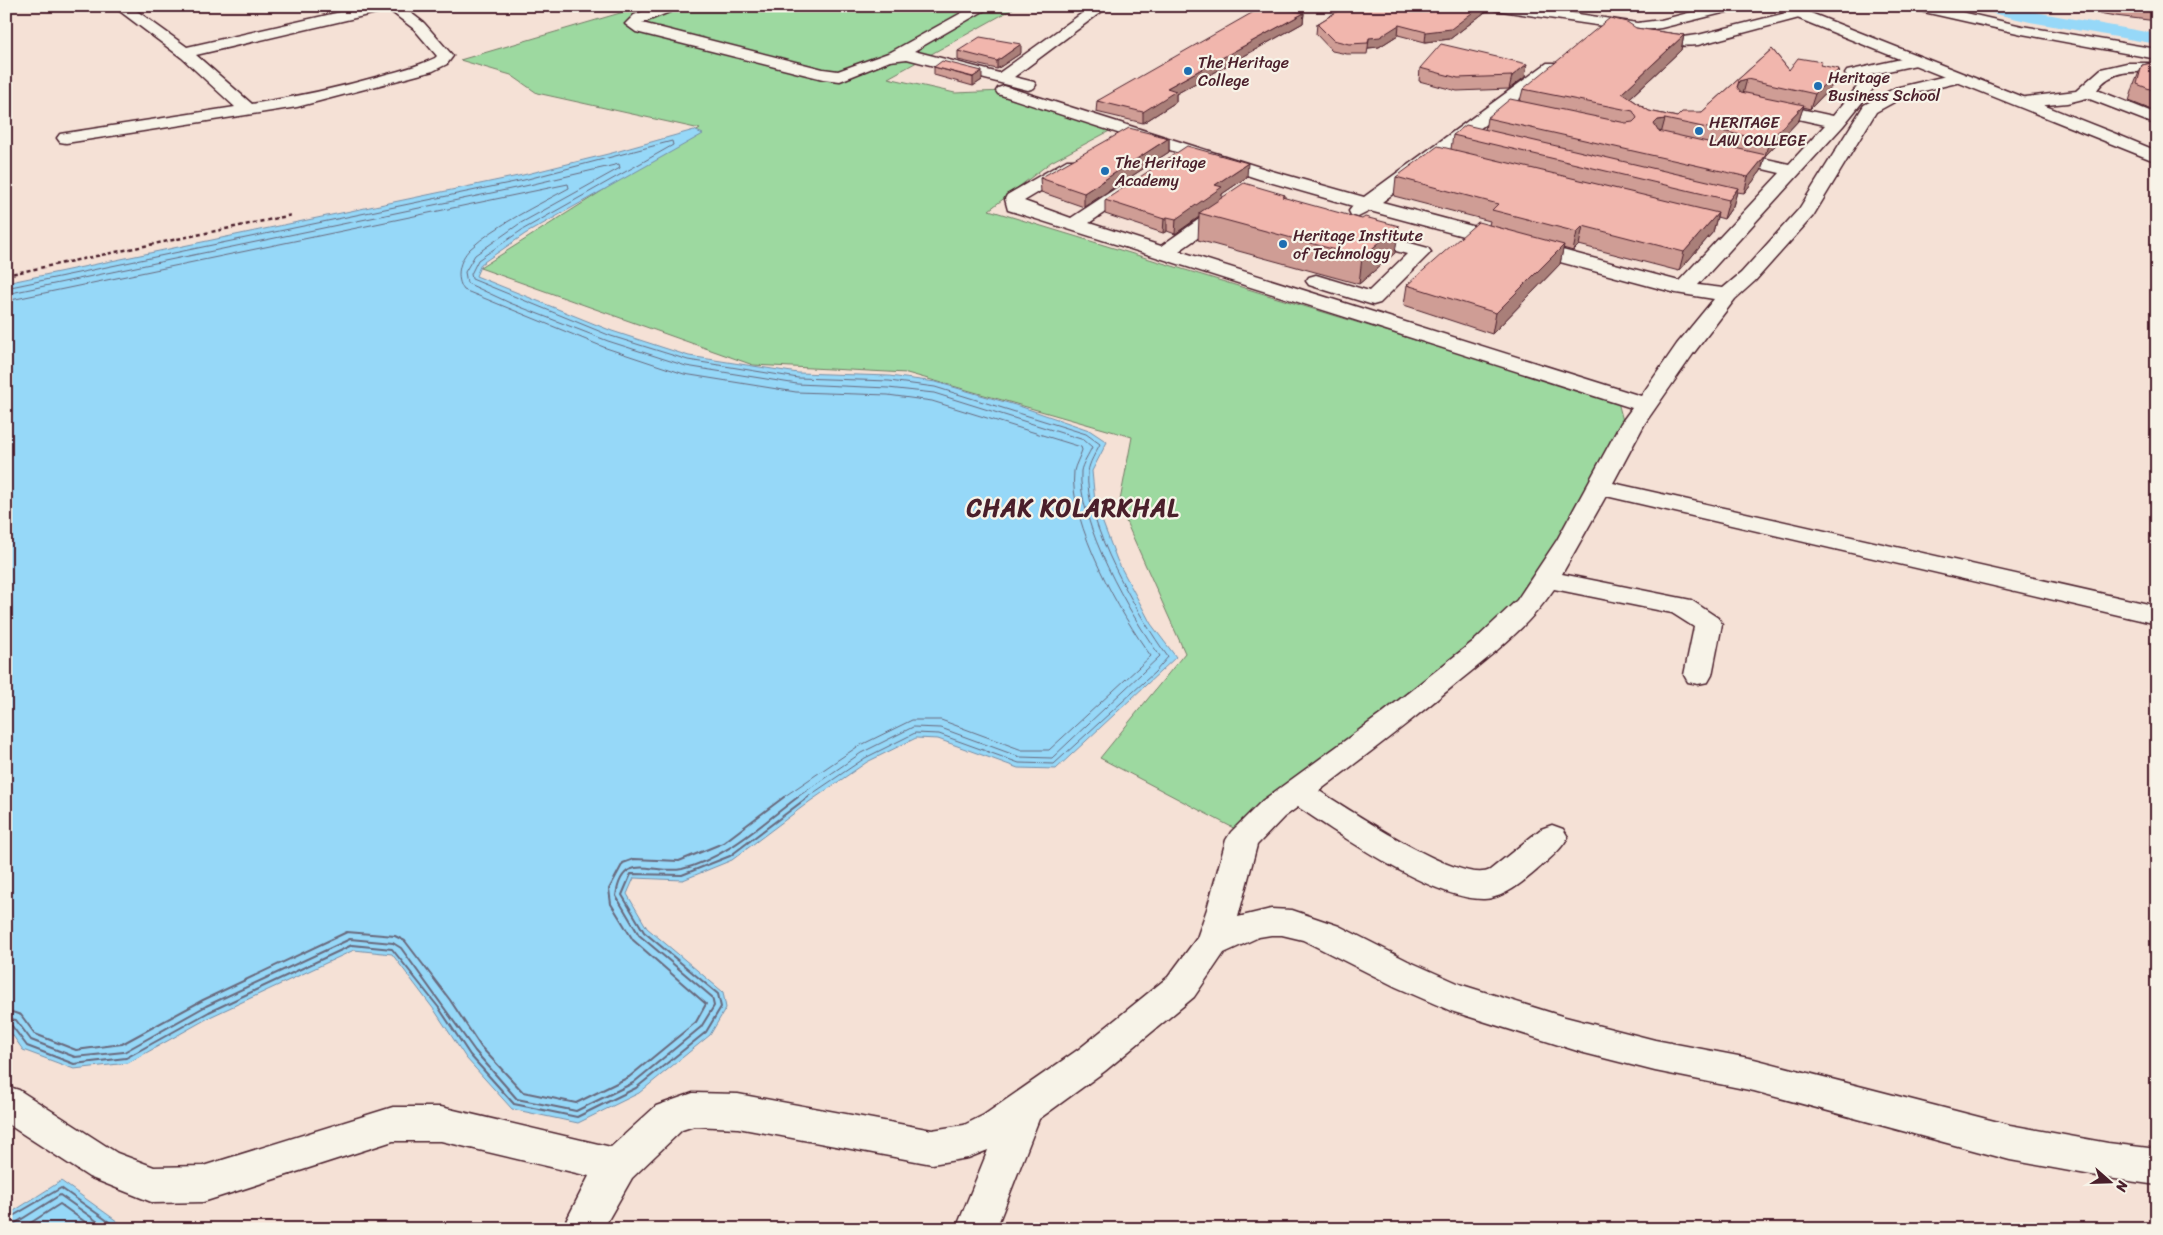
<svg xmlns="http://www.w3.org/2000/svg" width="2163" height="1235" font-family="Sriracha,sans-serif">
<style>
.green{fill:#9dd9a0;stroke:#747c66}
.water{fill:#96d8f8;stroke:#788ea6}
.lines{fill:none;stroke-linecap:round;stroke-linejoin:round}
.shore-far1{stroke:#68697d;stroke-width:1}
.shore{stroke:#68697d;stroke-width:2}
.canal{fill:#96d8f8;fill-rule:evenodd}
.minor-casing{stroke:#4a1f2b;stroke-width:3}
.major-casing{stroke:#4a1f2b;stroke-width:3}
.path{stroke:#4a1f2b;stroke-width:2.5;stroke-dasharray:4 3;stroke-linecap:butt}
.minor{fill:#f7f3e8;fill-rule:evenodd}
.major{fill:#f7f3e8;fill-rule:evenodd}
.wall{fill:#cf9d95;stroke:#4a1f2b}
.shaded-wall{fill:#a97f79;stroke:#4a1f2b}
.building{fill:#f1b6ad;stroke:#4a1f2b}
.poi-dot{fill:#1f6fb2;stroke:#f7f3e8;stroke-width:2}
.labels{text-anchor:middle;stroke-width:4.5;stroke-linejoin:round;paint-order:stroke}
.far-poi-label{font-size:16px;fill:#4a1f2b;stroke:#f7f3e8;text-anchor:start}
.district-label{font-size:24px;font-weight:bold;letter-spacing:1px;fill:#4a1f2b;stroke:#f7f3e8}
</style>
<rect width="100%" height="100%" fill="#f5e1d6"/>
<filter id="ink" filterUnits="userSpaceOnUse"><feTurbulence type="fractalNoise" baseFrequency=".02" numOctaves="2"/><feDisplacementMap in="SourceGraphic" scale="10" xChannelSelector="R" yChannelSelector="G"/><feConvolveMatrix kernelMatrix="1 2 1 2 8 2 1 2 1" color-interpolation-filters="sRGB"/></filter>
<g filter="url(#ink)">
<polygon class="green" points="644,6 1018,6 888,78 955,93 1004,91 1117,127 1051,162 989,210 1618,402 1628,440 1537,607 1243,833 1100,758 1185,653 1119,506 1132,437 907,373 753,365 480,268 700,129 537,93 511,75 460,60"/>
<g class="water">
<polygon points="694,130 703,134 525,234 481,264 476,276 612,331 689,356 798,373 889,376 936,382 1022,407 1089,430 1107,442 1092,471 1095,502 1117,560 1151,624 1176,657 1056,769 1018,768 938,739 916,738 867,762 809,802 732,860 683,880 634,878 627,894 647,928 723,992 726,1008 710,1035 639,1093 578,1123 512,1109 466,1058 435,1011 392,954 354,950 212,1016 128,1063 74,1069 23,1050 6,1026 6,283 523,175 612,153"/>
<polygon points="61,1181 128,1229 6,1229 6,1216"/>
</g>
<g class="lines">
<g class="shore-far1">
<path d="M 6,288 L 524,180 L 672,141 L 673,145 L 522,230 L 478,260 L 471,274 L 472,279 L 611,336 L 688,360 L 798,378 L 889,381 L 935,387 L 1086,434 L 1100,444 C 1096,452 1089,463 1088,472 C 1083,522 1139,617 1168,657 L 1155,672 L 1054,764 L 1019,763 L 939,734 L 915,733 L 865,758 L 806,798"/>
<path d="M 6,294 L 525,186 L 619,164 L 620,168 L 519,224 L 475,255 L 465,272 L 467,283 L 510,303 L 608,341 L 686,366 L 797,384 L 888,388 L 934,393 L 1084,440 L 1092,447 C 1089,454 1082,464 1081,471 C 1077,522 1130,615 1160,656 L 1052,758 L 1020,757 L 941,728 L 913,727 L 861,753 L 796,798"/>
<path d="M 6,301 L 568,184 L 569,188 C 538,205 496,225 470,249 C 459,260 455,278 464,290 L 606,348 L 684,374 L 796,392 L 888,395 L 932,401 L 1081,447 L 1082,450 C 1080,457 1075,465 1074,471 C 1068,522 1121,616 1151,656 L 1049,750 L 1022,750 L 941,720 L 912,720 L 857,747 L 782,798"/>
</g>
<g class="shore">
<polyline points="6,1010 21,1015 35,1034 76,1050 122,1044 203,1000 347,932 395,936 405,941 450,1000 481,1047 523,1092 576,1103 629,1077 696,1022 706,1004 633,940 611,904 609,889 623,863 634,859 679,861 723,843 784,797"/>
<path d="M 6,1018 L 16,1020 L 31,1040 L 75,1057 L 124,1052 L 206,1006 L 350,939 L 393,943 L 401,948 L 475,1051 L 517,1099 L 576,1111 L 633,1083 L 701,1027 L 714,1006 L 712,997 L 639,935 L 616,896 C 622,850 653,875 682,869 C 725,859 763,823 798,797"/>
<polyline points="6,1024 12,1026 27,1046 74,1064 126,1058 209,1012 352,945 392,949 439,1008 470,1055 514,1104 577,1117 636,1088 706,1032 721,1007 718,994 644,932 622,895 631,874 682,875 730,856 808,797"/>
<polyline points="6,1220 61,1188 119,1229"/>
<polyline points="6,1226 14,1224 60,1195 108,1229"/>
<polyline points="21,1229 60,1204 95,1229"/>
</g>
<polygon class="canal" points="1973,6 2003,6 2157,34 2157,44 2030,22 1975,9"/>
<defs>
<g id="minor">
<path d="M 113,6 L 130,6 L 187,47 L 367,6 L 402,6 L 424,23 L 453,56 L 447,64 L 433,71 L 297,107 L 66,143 L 60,142 L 57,138 L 60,134 L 66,133 L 235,107 L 182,58 ZM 389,10 L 414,29 L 437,56 L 435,58 C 418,66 399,71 380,76 C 338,88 295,97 252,104 L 196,55 Z"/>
<polygon points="657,6 674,8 672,11 642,23 823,69 838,71 891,52 974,6 992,6 914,51 999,73 1092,6 1109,6 1014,77 1034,82 1036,85 1034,88 1028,90 907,59 890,61 840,81 823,79 636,32 625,24 634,15"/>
<polygon points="1488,6 1526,6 1637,23 1661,20 1715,6 1741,6 1739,9 1661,28 1637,31 1495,10"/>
<polygon points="1908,6 1936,6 2022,26 2157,49 2157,59 2022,34 1915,10"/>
<path d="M 1798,10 L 1803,11 L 1805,14 L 1803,17 L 1698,45 C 1686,46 1646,47 1638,37 L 1646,32 L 1683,37 L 1698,35 Z"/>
<path d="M 1915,56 L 1923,61 L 1921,64 L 1864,76 L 1874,87 L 1872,90 L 1843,126 L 1698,285 L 1723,288 L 1741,273 L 1799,209 L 1864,105 L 1895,88 L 1959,73 L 1967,78 L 1965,81 L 1907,95 L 1876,112 L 1813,216 L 1755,281 L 1735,299 L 1693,354 L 1645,423 L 1613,483 L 2157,606 L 2157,624 L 1606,496 L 1562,574 L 1691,600 L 1718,618 L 1722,624 L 1712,675 L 1708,682 L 1698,684 L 1688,682 L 1684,675 L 1694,627 L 1672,613 L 1554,589 C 1529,626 1493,654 1458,682 C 1413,720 1366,755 1319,791 C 1348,808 1460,886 1490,870 L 1541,829 L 1552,825 L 1563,829 L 1568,837 C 1561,850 1548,860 1537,870 C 1523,882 1504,898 1484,899 C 1433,900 1341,835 1298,807 L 1284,817 L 1257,845 L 1238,917 L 1271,909 L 1292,910 L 1339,926 L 1408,961 L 1462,985 L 1565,1017 L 1655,1040 L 1754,1059 L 2010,1125 L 2108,1143 L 2157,1149 L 2157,1185 L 2108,1178 L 2010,1160 L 1754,1091 L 1655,1071 L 1584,1053 L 1451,1011 L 1396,987 L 1303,940 L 1282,935 L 1271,935 L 1259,937 L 1224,953 L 1194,997 L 1105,1071 L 1039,1119 L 996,1229 L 956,1229 L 988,1150 L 968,1158 L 932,1164 L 738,1128 L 694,1126 L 682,1130 L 632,1178 L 603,1229 L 562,1229 L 589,1176 L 441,1141 L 393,1141 L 203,1202 L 154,1203 L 89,1177 L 6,1123 L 6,1086 L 19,1090 L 117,1153 L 154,1167 L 203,1166 L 393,1107 L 441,1107 L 611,1147 L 656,1106 L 693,1093 L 738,1094 L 932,1130 L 964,1125 L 984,1115 L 1079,1049 L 1168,977 L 1197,938 L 1207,909 L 1226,840 L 1231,832 L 1262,801 L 1380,715 L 1475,640 L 1517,600 L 1557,540 L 1621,423 L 1632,408 L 1008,210 L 1005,199 L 1007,195 L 1067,160 L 1079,160 L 1082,164 L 1079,168 L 1024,201 L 1071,218 L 1130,179 L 1142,179 L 1145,183 L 1142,187 L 1089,223 L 1161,246 L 1222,203 L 1236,203 L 1238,207 L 1236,211 L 1179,251 L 1641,396 L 1677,344 L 1714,299 L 1676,293 L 1370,211 L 1358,217 L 1351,215 L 1349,211 L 1353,206 L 1259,179 L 998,94 L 996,91 L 998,88 L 1004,86 L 1272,171 L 1364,197 L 1547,63 L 1559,63 L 1561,66 L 1559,69 L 1382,202 L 1679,281 L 1780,173 L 1720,159 L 1717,155 L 1720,151 L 1726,150 L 1789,164 L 1825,125 L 1758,110 L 1756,106 L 1758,102 L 1764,101 L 1833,116 L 1857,87 L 1845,74 L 1847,71 Z"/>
<path d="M 2127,63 L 2157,63 L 2157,73 C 2134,71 2111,69 2097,90 L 2157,114 L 2157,125 L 2087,98 L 2067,103 L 2026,107 L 2020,106 L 2018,102 L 2020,98 L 2026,97 L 2076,91 L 2101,69 Z"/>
<polygon points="1359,229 1428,248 1431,252 1380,303 1373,305 1309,285 1306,281 1309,277 1316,275 1369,291 1407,254 1352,239 1349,235 1352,231"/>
</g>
<polygon id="major" points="1773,6 1793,6 2116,134 2157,151 2157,162 1822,28 1775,9"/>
</defs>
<use href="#minor" class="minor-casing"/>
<use href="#major" class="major-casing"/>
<polyline class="path" points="6,275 292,215"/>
<use href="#minor" class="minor"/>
<use href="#major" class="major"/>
</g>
<g class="wall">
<polygon points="1346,6 1490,6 1489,9 1450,39 1425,42 1398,35 1379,47 1368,48 1367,54 1347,54 1332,51 1316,34 1317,24"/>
<polygon points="2062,6 2157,6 2157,21 2115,16"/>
<polygon points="1304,13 1303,23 1176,94 1176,102 1143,123 1096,112 1097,101"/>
<polygon points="1636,28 1684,35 1681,50 1630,98 1649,111 1677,117 1702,112 1772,49 1789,70 1821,66 1835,83 1810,109 1803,107 1799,120 1765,156 1761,171 1744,193 1737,192 1733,206 1724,219 1717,217 1713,232 1679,271 1579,245 1573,251 1563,248 1560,264 1492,334 1404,305 1407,285 1489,225 1490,221 1394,196 1396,177 1451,149 1453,135 1485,130 1487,118 1520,101 1523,89"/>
<polygon points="958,51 1021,53 997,69 958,60"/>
<polygon points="2157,62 2157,112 2129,101 2135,82 2142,65"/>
<polygon points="934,67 982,80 973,86 934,75"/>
<polygon points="1420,68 1525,77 1509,89 1457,91 1419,81"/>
<polygon points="1169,138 1169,152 1084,207 1041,192 1040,178"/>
<polygon points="1247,177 1222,194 1222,198 1285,195 1285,198 1395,253 1359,284 1198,240 1199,217 1175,234 1167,231 1163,233 1105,214 1105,200"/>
</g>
<g class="shaded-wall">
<polygon points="1481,6 1490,6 1489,9 1450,39 1425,42 1426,32"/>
<polygon points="1304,13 1303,23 1176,94 1176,102 1143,123 1143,112 1167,88"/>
<polygon points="1399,25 1398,35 1379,47 1368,48 1369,38"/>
<polygon points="1684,35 1681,50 1619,108 1622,93"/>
<polygon points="1021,44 1021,53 997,69 997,61"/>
<polygon points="1527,64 1525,77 1509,89 1512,76"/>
<polygon points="1839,69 1835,83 1810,109 1815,94"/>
<polygon points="982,71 982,80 973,86 973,77"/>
<polygon points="1747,79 1743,94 1733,102 1739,81"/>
<polygon points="1804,105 1799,120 1765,156 1761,171 1744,193 1748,177 1765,156 1769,141"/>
<polygon points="1665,119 1661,134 1655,135 1654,124 1658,120"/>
<polygon points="1169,138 1169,152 1084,207 1084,193"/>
<polygon points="1248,163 1247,177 1222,194 1221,202 1199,213 1199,217 1175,234 1176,219 1215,185"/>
<polygon points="1738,188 1733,206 1724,219 1729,200"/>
<polygon points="1718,213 1713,232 1679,271 1684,252"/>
<polygon points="1167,217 1167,231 1163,233 1164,219"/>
<polygon points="1399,226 1395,253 1359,284 1362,257"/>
<polygon points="1583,226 1579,245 1573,251 1577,232"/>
<polygon points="1564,245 1560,264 1492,334 1496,313"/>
</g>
<g class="building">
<polygon points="1264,6 1272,6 1304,13 1167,88 1176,91 1143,112 1097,101"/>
<polygon points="1346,6 1481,6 1451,29 1426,32 1399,25 1380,37 1369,38 1368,43 1349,44 1333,40 1317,24"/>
<polygon points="2111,6 2157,6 2157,13 2118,7"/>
<polygon points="1610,18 1627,22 1636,28 1684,35 1622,93 1649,111 1677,117 1682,112 1702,112 1772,49 1789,70 1798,58 1822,62 1820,65 1839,69 1815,94 1747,79 1739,81 1737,87 1741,92 1804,105 1769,141 1665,119 1658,120 1654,124 1658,131 1766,155 1748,177 1487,118 1510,99 1626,123 1633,122 1637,118 1633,111 1523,89"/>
<polygon points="980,37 1021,44 997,61 958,51"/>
<polygon points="1441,44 1527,64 1512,76 1458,78 1420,68"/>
<polygon points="942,61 982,71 973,77 934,67"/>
<polygon points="2157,62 2157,92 2137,84 2142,65"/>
<polygon points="1466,125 1738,188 1729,200 1453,135"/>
<polygon points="1129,128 1169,138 1084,193 1040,178"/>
<polygon points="1187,146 1248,163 1215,185 1222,187 1176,219 1167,217 1164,219 1105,200"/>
<polygon points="1438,146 1718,213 1684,252 1583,226 1577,232 1492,210 1498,204 1396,177"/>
<polygon points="1244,183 1285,195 1282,197 1362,219 1365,217 1399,226 1362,257 1199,213"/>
<polygon points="1478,222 1564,245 1496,313 1407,285"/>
</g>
</g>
<g class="poi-dot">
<circle cx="1188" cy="71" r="5"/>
<circle cx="1818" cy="86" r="5"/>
<circle cx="1699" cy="131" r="5"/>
<circle cx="1105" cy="171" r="5"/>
<circle cx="1283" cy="244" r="5"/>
</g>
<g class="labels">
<g class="far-poi-label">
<text x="1198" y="68">The Heritage<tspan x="1198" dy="18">College</tspan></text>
<text x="1828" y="83">Heritage<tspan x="1828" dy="18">Business School</tspan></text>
<text x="1709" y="128">HERITAGE<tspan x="1709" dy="18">LAW COLLEGE</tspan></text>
<text x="1115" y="168">The Heritage<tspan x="1115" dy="18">Academy</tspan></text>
<text x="1293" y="241">Heritage Institute<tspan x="1293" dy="18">of Technology</tspan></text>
</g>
<g class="district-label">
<text x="1073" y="516">CHAK KOLARKHAL</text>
</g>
</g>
<rect width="2163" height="1235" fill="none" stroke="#f7f3e8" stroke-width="25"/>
<rect x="12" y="12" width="2138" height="1210" fill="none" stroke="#4a1f2b" stroke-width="2" filter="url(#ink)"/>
<g transform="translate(2110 1182) rotate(110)" stroke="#f7f3e8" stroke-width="4" paint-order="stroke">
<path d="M0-4L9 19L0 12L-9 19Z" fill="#4a1f2b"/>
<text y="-8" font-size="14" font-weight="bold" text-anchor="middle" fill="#4a1f2b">N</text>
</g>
</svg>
